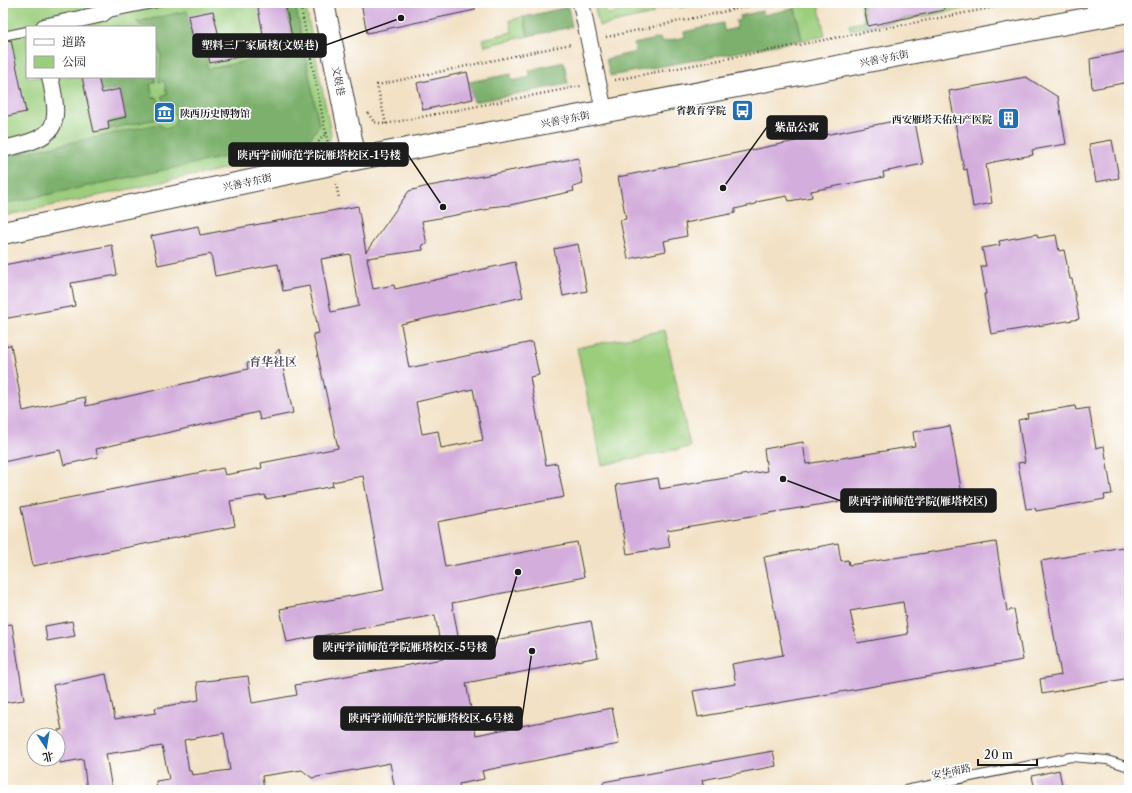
<svg xmlns="http://www.w3.org/2000/svg" width="1132" height="793" font-family="'Libre Caslon Text','Noto Serif SC',serif">
<style>
.green{fill:#9bcd7d;stroke:#5c744c;fill-rule:evenodd}
.forest{fill:#7cb06c;stroke:#4c6644;fill-rule:evenodd}
.building{fill:#d3addc;fill-rule:evenodd}
.lines{fill:none;stroke-linecap:round;stroke-linejoin:round}
.lane-casing{stroke:#3c3a35;stroke-width:10}
.street-casing{stroke:#3c3a35;stroke-width:18}
.secondary-casing{stroke:#3c3a35;stroke-width:24}
.path{stroke:#3c3a35;stroke-width:2.5;stroke-dasharray:1 3;stroke-linecap:butt}
.lane{stroke:#fff;stroke-width:8}
.street{stroke:#fff;stroke-width:16}
.secondary{stroke:#fff;stroke-width:22}
.labels{text-anchor:middle;stroke-width:3.5;stroke-linejoin:round;paint-order:stroke}
.street-label{font-size:10px;fill:#1c1c1c;stroke:#fff}
.poi-label{font-size:10px;font-weight:bold;fill:#1c1c1c;stroke:#fff;text-anchor:end}
.quarter-label{font-size:12px;font-weight:bold;fill:#5c4f5f;stroke:#fff}
.leader{fill:none;stroke:#1c1c1c;stroke-width:1.5}
.callout-dot{fill:#1c1c1c;stroke:#fff;stroke-width:1.5}
.callout{fill:#1c1c1c;stroke:#1c1c1c;stroke-width:1.5}
.callout-label{font-size:11px;text-anchor:middle;font-weight:bold;fill:#fff}
</style>
<rect width="100%" height="100%" fill="#fff"/>
<filter id="ink" filterUnits="userSpaceOnUse"><feTurbulence type="fractalNoise" baseFrequency=".025" numOctaves="2"/><feDisplacementMap in="SourceGraphic" scale="8" xChannelSelector="R" yChannelSelector="G"/><feConvolveMatrix kernelMatrix="1 2 1 2 8 2 1 2 1" color-interpolation-filters="sRGB"/></filter>
<filter id="wash" filterUnits="userSpaceOnUse"><feTurbulence type="fractalNoise" baseFrequency=".012" numOctaves="4" result="noise"/><feDisplacementMap in="SourceGraphic" scale="16" xChannelSelector="R" yChannelSelector="G"/><feGaussianBlur stdDeviation="0.9" result="paint"/><feColorMatrix in="noise" values="0 0 0 0 0 0 0 0 0 0 0 0 0 0 0 0 0 1.4 0 .05"/><feComposite in="paint" operator="in"/></filter>
<g filter="url(#wash)">
<rect width="100%" height="100%" fill="#f2e1c5"/>
<g class="green">
<path d="M 3,3 L 305,3 L 331,134 L 329,142 L 322,148 L 3,216 ZM 27,27 L 155,27 L 155,77 L 27,77 Z"/>
<polygon points="594,3 604,3 607,14 661,3 702,3 680,8 679,5 653,10 653,14 599,26"/>
<polygon points="818,3 825,36 802,40 794,4"/>
<polygon points="860,3 863,3 868,26 920,15 929,9 956,3 994,3 850,30 849,25 864,22"/>
<polygon points="524,17 528,36 485,46 483,39 512,32 510,20"/>
<polygon points="665,330 690,447 602,465 577,348"/>
</g>
<g class="forest">
<polygon points="285,3 295,3 319,125 310,139 3,204 3,157 158,124 167,129 175,124 176,115 168,110 161,96 167,95 164,81 159,82 161,55 155,39 155,27 144,27 137,22 187,11 194,42 202,40 208,69 295,51"/>
<polygon points="568,7 572,27 528,36 524,17"/>
<polygon points="795,8 802,40 610,76 606,59 636,52 634,44 660,38 661,42 685,37 684,32 723,23 724,31 737,28 736,21 740,20 740,16 762,11 763,15"/>
<path d="M 155,49 L 157,60 L 155,83 L 150,84 L 153,98 L 157,97 L 163,110 L 159,114 L 157,119 L 109,129 L 98,77 L 155,77 ZM 120,89 L 126,117 L 114,119 L 108,91 Z"/>
<polygon points="564,62 568,84 474,102 469,82 511,74 512,81 530,77 529,70"/>
</g>
<g id="blocks">
<g class="building">
<polygon points="257,3 285,3 295,51 268,56 267,51 210,63 206,46 263,34"/>
<polygon points="361,3 475,3 475,10 367,33"/>
<polygon points="863,3 943,3 944,10 868,26"/>
<polygon points="213,11 219,37 194,42 188,16"/>
<polygon points="11,40 26,112 3,117 3,41"/>
<polygon points="1129,51 1129,82 1092,89 1090,59"/>
<polygon points="467,72 473,99 423,110 417,83"/>
<polygon points="82,77 98,77 102,93 120,89 126,117 108,121 109,129 94,132"/>
<polygon points="1026,77 1058,97 1066,144 1032,150 1033,155 993,162 993,163 986,165 992,203 973,207 967,169 964,170 949,91"/>
<polygon points="914,117 923,164 883,172 884,177 811,191 812,197 789,201 787,196 756,202 756,204 735,209 735,213 685,223 687,236 664,241 666,251 628,259 620,220 626,219 618,177"/>
<polygon points="1112,140 1119,178 1096,182 1089,144"/>
<path d="M 578,158 L 583,184 L 573,187 L 574,191 L 510,205 L 489,207 L 490,209 L 422,221 L 427,244 L 422,245 L 423,250 L 367,258 L 373,289 L 394,285 L 395,289 L 515,262 L 523,297 L 401,324 L 409,368 L 532,342 L 539,375 L 530,377 L 546,465 L 557,463 L 564,497 L 437,522 L 445,567 L 577,542 L 584,577 L 452,603 L 460,647 L 591,621 L 598,657 L 466,683 L 476,735 L 612,708 L 619,744 L 482,771 L 484,779 L 459,784 L 460,790 L 395,790 L 390,763 L 312,778 L 302,770 L 262,776 L 264,790 L 157,790 L 156,781 L 169,779 L 162,746 L 106,754 L 112,790 L 87,790 L 83,759 L 60,763 L 58,730 L 62,730 L 53,685 L 106,674 L 115,719 L 156,713 L 155,708 L 199,700 L 197,682 L 248,676 L 252,703 L 297,695 L 295,685 L 443,659 L 435,615 L 287,642 L 280,609 L 384,590 L 363,476 L 332,482 L 333,486 L 308,491 L 266,499 L 265,495 L 230,501 L 235,526 L 33,566 L 21,507 L 223,468 L 225,475 L 262,468 L 261,463 L 338,448 L 313,334 L 319,333 L 309,286 L 283,291 L 278,264 L 215,276 L 211,254 L 158,265 L 151,236 L 198,226 L 200,235 L 358,206 L 366,252 L 409,191 L 424,187 ZM 350,254 L 359,306 L 331,312 L 321,259 ZM 473,389 L 483,440 L 441,448 L 438,431 L 422,434 L 416,402 ZM 224,733 L 230,770 L 192,775 L 191,771 L 189,771 L 184,740 Z"/>
<polygon points="1037,234 1038,238 1056,235 1059,251 1064,250 1070,279 1072,279 1079,319 991,334 984,294 986,294 981,266 986,266 982,248 1000,245 999,241"/>
<polygon points="578,244 587,291 563,296 554,249"/>
<polygon points="112,245 117,275 71,283 75,306 3,319 3,265"/>
<polygon points="11,345 23,411 85,397 86,406 248,369 247,363 270,361 279,349 293,413 260,420 258,412 96,449 98,457 64,465 60,450 3,462 3,346"/>
<polygon points="1075,406 1076,410 1089,408 1096,448 1104,446 1112,494 1104,495 1105,499 1036,511 1035,508 1026,509 1018,463 1025,462 1018,420 1028,418 1027,414"/>
<polygon points="950,426 962,494 922,500 920,488 667,530 670,547 627,554 616,485 658,478 660,489 767,471 764,449 803,442 806,464 915,446 913,432"/>
<path d="M 996,542 L 1007,611 L 1014,609 L 1023,660 L 698,717 L 693,691 L 736,684 L 732,664 L 783,655 L 764,557 L 838,543 L 841,561 L 848,560 L 849,565 ZM 903,602 L 908,634 L 857,643 L 850,611 Z"/>
<polygon points="1129,546 1129,678 1042,694 1040,679 1061,675 1041,561"/>
<polygon points="72,621 75,636 47,641 45,626"/>
<polygon points="12,624 24,700 3,703 3,625"/>
<polygon points="773,751 776,766 702,780 704,790 604,790 603,782"/>
<polygon points="1059,770 1063,790 1035,790 1032,776"/>
</g>
</g>
</g>
<g filter="url(#ink)">
<use href="#blocks" fill-opacity="0" stroke="#3c3a35" stroke-width="1"/>
<g class="lines">
<defs>
<g id="lane">
<polyline points="108,13 157,3"/>
<polyline points="3,36 27,31"/>
<polyline points="905,790 1071,757 1107,760 1129,767"/>
</g>
<g id="street">
<polyline points="581,3 604,111"/>
<polyline points="1094,3 1097,17"/>
<polyline points="44,27 102,14 116,3"/>
<path d="M 3,149 C 56,137 62,130 50,77"/>
</g>
<g id="secondary">
<polyline points="323,3 355,159"/>
<polyline points="3,233 355,159 1129,11"/>
</g>
</defs>
<use href="#lane" class="lane-casing"/>
<use href="#street" class="street-casing"/>
<use href="#secondary" class="secondary-casing"/>
<g class="path">
<polyline points="300,3 328,144"/>
<polyline points="606,37 764,3"/>
<polyline points="615,80 1017,3"/>
<polyline points="368,113 374,122 385,124 581,86"/>
<polyline points="386,124 377,85 571,44"/>
<polyline points="316,145 326,133 330,133"/>
<polyline points="336,184 339,198"/>
</g>
<use href="#lane" class="lane"/>
<use href="#street" class="street"/>
<use href="#secondary" class="secondary"/>
</g>
</g>
<defs>
<symbol id="bus-square" viewBox="-11 -11 22 22"><rect x="-9" y="-9" width="18" height="18" rx="4" fill="#1f6fb2" stroke="#fff"/><path d="M-5-6H5V4H4V6H2V4H-2V6H-4V4H-5ZM-3.5-4V0h7V-4ZM-3.5 1.2v1.5H-2V1.2ZM2 1.2v1.5H3.5V1.2Z" fill="#fff"/></symbol>
<symbol id="museum-square" viewBox="-11 -11 22 22"><rect x="-9" y="-9" width="18" height="18" rx="4" fill="#1f6fb2" stroke="#fff"/><path d="M0-6L6-3V-2H-6V-3ZM-5-1h2V3h-2ZM-1-1h2V3h-2ZM3-1h2V3H3ZM-6 4H6V6H-6Z" fill="#fff"/></symbol>
<symbol id="building-square" viewBox="-11 -11 22 22"><rect x="-9" y="-9" width="18" height="18" rx="4" fill="#1f6fb2" stroke="#fff"/><path d="M-4-6H4V6H1V3H-1V6H-4ZM-2.5-4.3h1.7v1.8h-1.7ZM.8-4.3h1.7v1.8H.8ZM-2.5-1h1.7V.8h-1.7ZM.8-1h1.7V.8H.8Z" fill="#fff"/></symbol>
</defs>
<g fill-rule="evenodd">
<use href="#bus-square" x="730" y="98" width="25" height="25"/>
<use href="#museum-square" x="152" y="100" width="25" height="25"/>
<use href="#building-square" x="996" y="106" width="25" height="25"/>
</g>
<g class="labels">
<g class="street-label">
<text transform="translate(884 58) rotate(-11)" y="4">兴善寺东街</text>
<text transform="translate(339 81) rotate(79)" y="4">文娱巷</text>
<text transform="translate(565 119) rotate(-11)" y="4">兴善寺东街</text>
<text transform="translate(247 182) rotate(-12)" y="4">兴善寺东街</text>
<text transform="translate(951 771) rotate(-11)" y="4">安华南路</text>
</g>
<g class="poi-label">
<text x="726" y="114">省教育学院</text>
<text x="180" y="117" text-anchor="start">陕西历史博物馆</text>
<text x="992" y="123">西安雁塔天佑妇产医院</text>
</g>
<g class="quarter-label">
<text x="273" y="366">育华社区</text>
</g>
</g>
<path class="leader" d="M401 18L326 45M723 188L767 127M443 207L408 155M783 479L841 501M518 572L495 648M532 651L522 718"/>
<g class="callout-dot">
<circle cx="401" cy="18" r="4"/>
<circle cx="723" cy="188" r="4"/>
<circle cx="443" cy="207" r="4"/>
<circle cx="783" cy="479" r="4"/>
<circle cx="518" cy="572" r="4"/>
<circle cx="532" cy="651" r="4"/>
</g>
<g class="callout">
<rect x="193" y="34" width="133" height="23" rx="4"/>
<rect x="767" y="116" width="60" height="23" rx="4"/>
<rect x="229" y="143" width="179" height="23" rx="4"/>
<rect x="841" y="489" width="155" height="23" rx="4"/>
<rect x="314" y="636" width="181" height="23" rx="4"/>
<rect x="341" y="707" width="181" height="23" rx="4"/>
</g>
<g class="callout-label">
<text x="260" y="49">塑料三厂家属楼(文娱巷)</text>
<text x="797" y="131">紫晶公寓</text>
<text x="319" y="159">陕西学前师范学院雁塔校区-1号楼</text>
<text x="918" y="505">陕西学前师范学院(雁塔校区)</text>
<text x="405" y="651">陕西学前师范学院雁塔校区-5号楼</text>
<text x="431" y="722">陕西学前师范学院雁塔校区-6号楼</text>
</g>
<rect width="1132" height="793" fill="none" stroke="#fff" stroke-width="16"/>
<rect x="26" y="26" width="130" height="52" fill="#ffffff" stroke="#a4a4a4"/>
<rect x="34" y="39" width="20" height="6" fill="#ffffff" stroke="#a4a4a4"/>
<text x="62" y="46" font-size="12" fill="#1c1c1c">道路</text>
<rect x="34" y="56" width="20" height="12" fill="#9bcd7d" stroke="#a4a4a4"/>
<text x="62" y="66" font-size="12" fill="#1c1c1c">公园</text>
<g transform="translate(46 747) rotate(168)"><circle r="19" fill="#ffffff" stroke="#a4a4a4"/>
<path d="M0-3L7 15L0 10L-7 15Z" fill="#1f6fb2"/>
<text y="-6" font-size="11" font-weight="bold" text-anchor="middle" fill="#1c1c1c">北</text>
</g>
<path d="M978 759v6h59v-6" fill="none" stroke="#1c1c1c" stroke-width="2"/>
<text x="984" y="759" font-size="12" fill="#1c1c1c" stroke="#ffffff" stroke-width="3" paint-order="stroke">20 m</text>
</svg>
